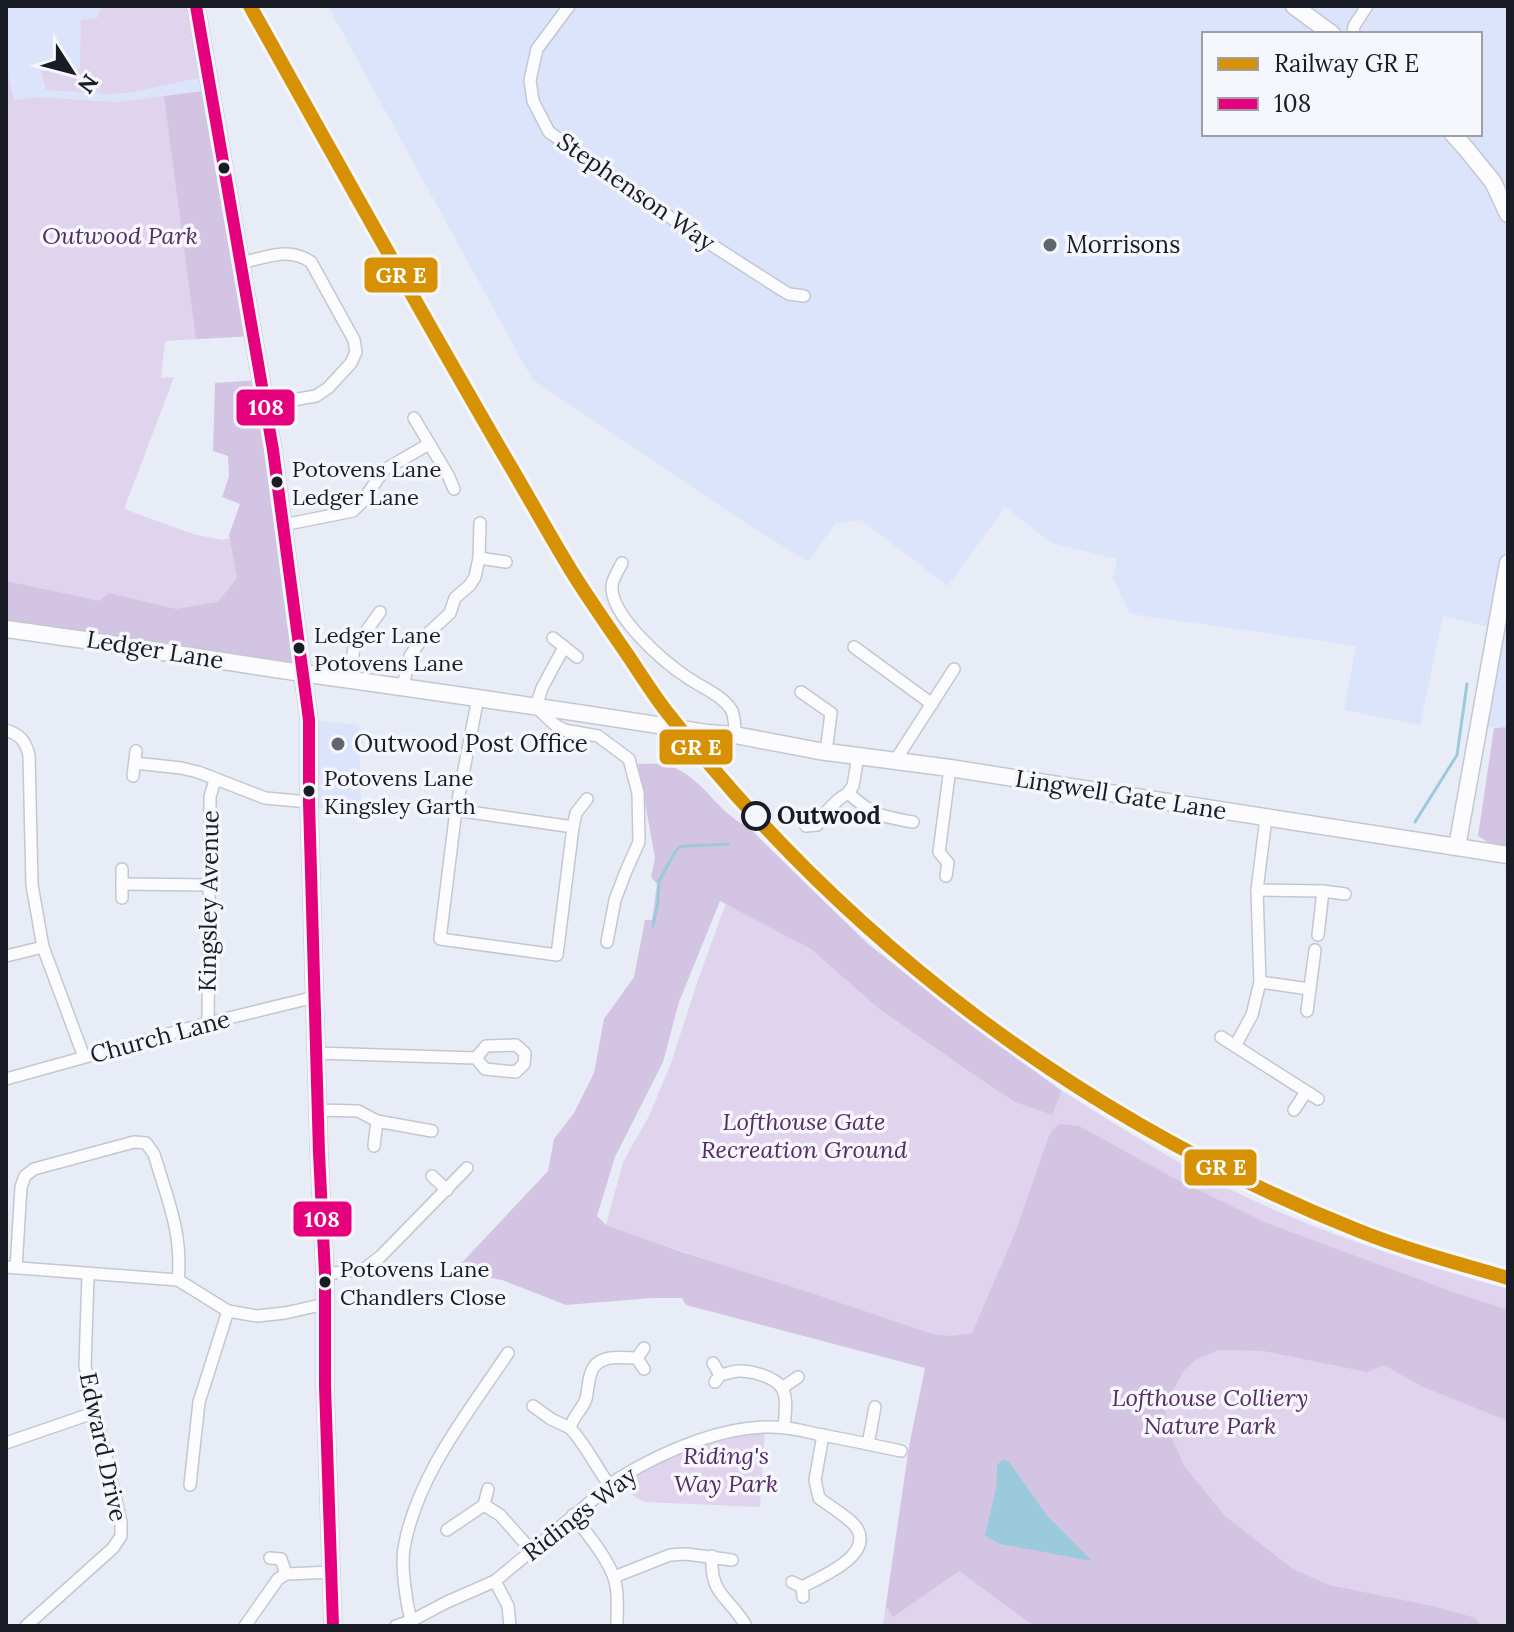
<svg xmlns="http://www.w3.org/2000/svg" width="1514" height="1632" font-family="Lora,serif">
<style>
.built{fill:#dbe4fa;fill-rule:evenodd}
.green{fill:#e0d3ed}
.forest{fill:#d4c4e3;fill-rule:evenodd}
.water{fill:#9bcadd}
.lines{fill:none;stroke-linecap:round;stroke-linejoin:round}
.stream{stroke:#9bcadd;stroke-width:3}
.street-casing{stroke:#c3c7d0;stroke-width:14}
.secondary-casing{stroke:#c3c7d0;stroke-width:19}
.street{stroke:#fcfcfe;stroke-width:11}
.secondary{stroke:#fcfcfe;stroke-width:16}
.bus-1-casing{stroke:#f5f7fc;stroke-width:18}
.bus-1{stroke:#e5007d;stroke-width:12}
.rail-1-casing{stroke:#f5f7fc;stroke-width:20}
.rail-1{stroke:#d69105;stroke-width:14}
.bus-dot{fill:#191c24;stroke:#f5f7fc;stroke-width:3}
.poi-dot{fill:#61656e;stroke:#f5f7fc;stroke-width:3}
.stop-dot{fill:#f5f7fc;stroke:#191c24;stroke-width:4}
.labels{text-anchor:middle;stroke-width:7;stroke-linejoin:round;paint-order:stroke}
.bus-label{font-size:22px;fill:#191c24;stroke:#f5f7fc;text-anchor:start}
.street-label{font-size:24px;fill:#191c24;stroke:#f5f7fc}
.park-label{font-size:24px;font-style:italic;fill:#562c65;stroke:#f5f7fc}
.poi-label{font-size:24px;fill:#191c24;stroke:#f5f7fc;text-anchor:start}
.stop-label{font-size:24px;font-weight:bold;fill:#191c24;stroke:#f5f7fc;text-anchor:start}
.line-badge{stroke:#f5f7fc;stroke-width:3}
.badge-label{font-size:22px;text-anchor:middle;font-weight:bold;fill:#fff}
</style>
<rect width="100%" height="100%" fill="#e8ecf7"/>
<g class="built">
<polygon points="6,6 196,6 211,90 118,102 35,97 14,100 6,66"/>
<path d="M 328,6 L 1508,6 L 1508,728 L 1470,725 L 1489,627 L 1443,616 L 1420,725 L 1344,710 L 1356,646 L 1130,614 L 1113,578 L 1117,559 L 1052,543 L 1005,507 L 948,586 L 861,520 L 835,524 L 808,562 L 738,518 L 532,379 ZM 1204,34 L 1480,34 L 1480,134 L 1204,134 Z"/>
<polygon points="309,720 359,725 361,806 309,809"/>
</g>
<g class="green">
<polygon points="102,6 196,6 208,76 127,93 108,94 46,90 41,71 80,69 81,20 97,18"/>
<polygon points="6,66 14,100 35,97 118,102 211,90 253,336 165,341 161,378 174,377 124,509 193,534 222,540 283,525 298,638 6,629"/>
<path d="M 726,903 L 811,949 L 879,1009 L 993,1088 L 1017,1103 L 1052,1115 L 1062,1091 C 1126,1131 1190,1172 1259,1203 C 1339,1239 1424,1266 1508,1289 L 1508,1626 L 880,1626 L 883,1624 L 909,1447 L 933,1334 C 824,1297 714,1264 606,1225 L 623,1162 L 649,1116 L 671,1063 L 699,977 Z"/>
<polygon points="765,1428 760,1507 645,1502 635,1497 618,1479 674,1449"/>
</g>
<g class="forest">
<polygon points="211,90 253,336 196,339 164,96"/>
<polygon points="260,380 303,673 6,629 6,581 100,601 108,593 176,609 218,602 237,578 229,535 240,504 222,497 229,477 228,456 213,451 215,383"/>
<polygon points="1508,727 1508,848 1494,846 1478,836 1494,728"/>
<path d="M 638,764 C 648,764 661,763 670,766 C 704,778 716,812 747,826 L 868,944 L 974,1027 L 1062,1091 L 1052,1115 L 1017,1103 L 993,1088 L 879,1009 L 811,949 L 720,901 L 679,1002 L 663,1062 L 615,1157 L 597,1216 L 606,1225 L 682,1252 L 805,1291 L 933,1334 L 950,1336 L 972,1333 L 1015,1233 L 1050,1133 L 1059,1124 L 1079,1126 L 1172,1177 L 1264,1222 L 1453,1292 L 1508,1310 L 1508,1421 L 1421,1386 L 1384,1365 L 1367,1372 L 1264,1351 L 1219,1350 L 1197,1359 L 1184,1370 L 1165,1405 L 1166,1426 L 1185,1467 L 1225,1516 L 1293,1569 L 1329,1585 L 1437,1607 L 1475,1618 L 1481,1626 L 1034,1626 L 959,1571 L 893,1617 L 886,1606 L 909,1447 L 925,1368 L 686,1305 L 682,1298 L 652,1298 L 566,1305 L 502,1280 L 454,1271 L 548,1171 L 554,1139 L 574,1113 L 594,1073 L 604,1019 L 634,977 L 645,920 L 652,920 L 657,884 L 651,877 L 655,858 ZM 1010,1463 L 1047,1515 L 1091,1561 L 996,1488 L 997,1465 Z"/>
</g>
<polygon class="water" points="1003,1459 1010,1463 1047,1515 1092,1561 1000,1544 985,1536 996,1488 997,1465"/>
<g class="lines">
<g class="stream">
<polyline points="1415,822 1457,755 1467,684"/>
<polyline points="653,926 658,902 659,881 675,852 679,847 687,846 728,844"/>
</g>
<defs>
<g id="street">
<polyline points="569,6 537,49 530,80 533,101 549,132 687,229 782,290 789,294 804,296"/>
<polyline points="1353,34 1354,26 1367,6"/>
<path d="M 240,263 C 265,258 288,246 311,262 L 354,340 L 356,352 L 351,363 L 328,388 L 316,396 L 264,405"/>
<polyline points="414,418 448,475 454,489"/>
<polyline points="283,525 353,511 362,502 384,470 429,444"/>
<polyline points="479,558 506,562"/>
<path d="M 622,563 C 619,569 613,578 612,585 C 609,615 665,663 688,678 C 701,687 724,696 732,711 C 735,719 735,727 735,735"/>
<polyline points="553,638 577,657"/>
<polyline points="564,647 542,688 536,707 554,724 564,730 598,736 629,759 638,793 639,842 626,871 615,900 607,942"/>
<polyline points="854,647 932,704"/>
<polyline points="349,679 354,648 380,612"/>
<polyline points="403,686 410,656 421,640 450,613 455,598 470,585 475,577 479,558 480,523"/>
<polyline points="801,692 831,713 826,752"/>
<path d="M 6,730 C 20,735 25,740 29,755 L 32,885 L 43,947 L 84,1057"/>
<polyline points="895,761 954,669"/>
<polyline points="135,763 181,768 198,772 265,798 309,802"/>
<polyline points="133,776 136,751"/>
<path d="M 848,793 C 874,816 880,816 913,822"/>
<polyline points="456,810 573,827 557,955 440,939 456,810 478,698"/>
<polyline points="806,826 817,825 822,816 839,799 848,793 853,786 858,756"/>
<polyline points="573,827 576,813 587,799"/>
<polyline points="122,869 122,898"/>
<polyline points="946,876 948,863 939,852 950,768"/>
<polyline points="122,884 208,885"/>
<polyline points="1257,890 1323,891 1345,894"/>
<polyline points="1318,935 1323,891"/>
<polyline points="6,956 43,947"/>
<polyline points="1260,982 1309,989"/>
<polyline points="1307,1011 1315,950"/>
<polyline points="208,1023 210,797 215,780"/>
<polyline points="1221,1037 1318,1099"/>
<polyline points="1235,1046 1252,1015 1260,982 1257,890 1266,818"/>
<polyline points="316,1053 476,1058 486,1046 516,1045 525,1053 524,1064 516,1072 485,1069 476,1058"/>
<polyline points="6,1079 208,1023 315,997"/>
<polyline points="318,1110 358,1111 377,1121"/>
<polyline points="1294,1110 1306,1092"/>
<polyline points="374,1146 377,1121 432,1131"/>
<polyline points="432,1176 447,1190"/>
<polyline points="6,1267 178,1280 228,1311 257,1316 285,1313 325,1304"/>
<path d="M 16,1268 L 21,1187 L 25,1176 L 34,1169 L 134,1142 L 146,1143 L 154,1154 C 167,1198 183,1234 178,1280"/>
<polyline points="325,1274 364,1269 380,1257 467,1168"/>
<polyline points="644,1348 637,1358 644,1369"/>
<polyline points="713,1363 720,1375 715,1382"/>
<path d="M 720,1375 C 726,1374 733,1371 739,1371 C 751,1371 774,1376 782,1388 C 788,1398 785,1416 784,1427"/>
<polyline points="782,1388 798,1377"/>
<polyline points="533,1406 551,1419 570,1428"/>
<polyline points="6,1443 96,1412"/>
<polyline points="868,1444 875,1407"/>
<polyline points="190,1485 199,1402 228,1311"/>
<path d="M 610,1486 C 596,1467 586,1445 570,1428 C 573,1416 582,1410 586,1399 C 588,1391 588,1381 591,1373 C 597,1353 622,1358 637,1358"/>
<polyline points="484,1505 488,1489"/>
<path d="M 573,1515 C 587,1534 604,1553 613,1575 C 619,1590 617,1610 617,1626"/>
<polyline points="447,1530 484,1505 500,1515 532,1551"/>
<path d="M 712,1556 C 710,1596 728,1595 746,1626"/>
<polyline points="270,1558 281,1559 286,1574"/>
<polyline points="614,1577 670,1555 686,1554 732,1560"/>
<polyline points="495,1581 508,1606 510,1626"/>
<polyline points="792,1582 802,1587 803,1597"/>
<path d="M 802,1587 C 820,1577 871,1557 858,1530 C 852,1519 829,1506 819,1498 L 815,1480 L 823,1435"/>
<path d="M 411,1621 C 406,1601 401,1567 404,1548 C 417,1475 468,1413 508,1353"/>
<polyline points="26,1626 113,1548 121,1536 121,1522 85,1366 88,1275"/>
<polyline points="245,1626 278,1579 286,1574 332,1572"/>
<path d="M 396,1626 L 411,1621 L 447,1602 L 495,1581 L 618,1479 C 663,1451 731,1421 786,1428 C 798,1429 810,1433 822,1435 C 848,1440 874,1445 901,1451"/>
</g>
<g id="secondary">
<polyline points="196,6 273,450 309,720 309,802 319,1153 325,1274 325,1386 333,1626"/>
<polyline points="1294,6 1332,34"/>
<polyline points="1453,134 1468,151 1493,182 1508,214"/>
<path d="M 6,629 C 112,643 217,661 323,676 C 451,694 579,712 707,733 L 735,735 L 819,751 L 950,768 L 1508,855"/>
<polyline points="1457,847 1508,563"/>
</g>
</defs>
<use href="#street" class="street-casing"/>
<use href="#secondary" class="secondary-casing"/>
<use href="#street" class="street"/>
<use href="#secondary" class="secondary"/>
<defs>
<polyline id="bus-1" points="196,6 273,450 309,720 309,802 319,1153 325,1274 325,1386 333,1626"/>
</defs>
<use href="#bus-1" class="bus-1-casing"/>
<use href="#bus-1" class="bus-1"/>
<defs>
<path id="rail-1" d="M 250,6 C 333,155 416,304 502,452 C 526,492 548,533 572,572 C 590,601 610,629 629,657 C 641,675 653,694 666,711 C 848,944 1083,1121 1357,1230 C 1406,1250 1458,1263 1508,1278"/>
</defs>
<use href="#rail-1" class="rail-1-casing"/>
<use href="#rail-1" class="rail-1"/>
</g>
<g class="bus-dot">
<circle cx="224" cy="168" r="7"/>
<circle cx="277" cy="482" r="7"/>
<circle cx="299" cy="648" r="7"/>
<circle cx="309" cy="791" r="7"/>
<circle cx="325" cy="1282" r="7"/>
</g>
<g class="poi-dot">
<circle cx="1050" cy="245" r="8"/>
<circle cx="338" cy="744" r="8"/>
</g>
<circle class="stop-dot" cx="756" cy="816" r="13"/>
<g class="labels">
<g class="bus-label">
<text x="292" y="477">Potovens Lane<tspan x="292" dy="28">Ledger Lane</tspan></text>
<text x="314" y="643">Ledger Lane<tspan x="314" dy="28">Potovens Lane</tspan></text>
<text x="324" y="786">Potovens Lane<tspan x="324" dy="28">Kingsley Garth</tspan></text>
<text x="340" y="1277">Potovens Lane<tspan x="340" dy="28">Chandlers Close</tspan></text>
</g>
<g class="street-label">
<text transform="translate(636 192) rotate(35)" y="8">Stephenson Way</text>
<text transform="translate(155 650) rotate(9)" y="8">Ledger Lane</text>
<text transform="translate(1121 795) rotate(9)" y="8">Lingwell Gate Lane</text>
<text transform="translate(209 901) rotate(-89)" y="8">Kingsley Avenue</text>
<text transform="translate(160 1037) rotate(-15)" y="8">Church Lane</text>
<text transform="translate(103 1447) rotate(78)" y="8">Edward Drive</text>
<text transform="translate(580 1514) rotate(-38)" y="8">Ridings Way</text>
</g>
<g class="park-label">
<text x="120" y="244">Outwood Park</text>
<text x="804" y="1130">Lofthouse Gate<tspan x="804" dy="28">Recreation Ground</tspan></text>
<text x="1210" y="1406">Lofthouse Colliery<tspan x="1210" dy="28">Nature Park</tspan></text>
<text x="726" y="1464">Riding's<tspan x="726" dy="28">Way Park</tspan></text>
</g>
<g class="poi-label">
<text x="1066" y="253">Morrisons</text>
<text x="354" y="752">Outwood Post Office</text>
</g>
<g class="stop-label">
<text x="777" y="824">Outwood</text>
</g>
</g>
<g class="line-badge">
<rect x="363" y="256" width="76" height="38" rx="8" fill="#d69105"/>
<rect x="235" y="388" width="61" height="39" rx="8" fill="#e5007d"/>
<rect x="658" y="728" width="76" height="38" rx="8" fill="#d69105"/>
<rect x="1183" y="1148" width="75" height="39" rx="8" fill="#d69105"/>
<rect x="292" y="1200" width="61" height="38" rx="8" fill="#e5007d"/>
</g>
<g class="badge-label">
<text x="401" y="283">GR E</text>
<text x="266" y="415">108</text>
<text x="696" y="755">GR E</text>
<text x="1221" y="1175">GR E</text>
<text x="322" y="1227">108</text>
</g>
<rect width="1514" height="1632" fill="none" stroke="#191c24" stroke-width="16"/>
<rect x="1202" y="32" width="280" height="104" fill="#f5f7fc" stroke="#9d9fa6" stroke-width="2"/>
<rect x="1218" y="58" width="40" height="12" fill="#d69105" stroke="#9d9fa6" stroke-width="2"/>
<text x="1274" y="72" font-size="24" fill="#191c24">Railway GR E</text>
<rect x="1218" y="98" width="40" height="12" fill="#e5007d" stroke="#9d9fa6" stroke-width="2"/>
<text x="1274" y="112" font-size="24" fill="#191c24">108</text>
<g transform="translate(72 72) rotate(126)" stroke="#f5f7fc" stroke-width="6" paint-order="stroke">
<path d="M0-6L14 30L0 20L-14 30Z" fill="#191c24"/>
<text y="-12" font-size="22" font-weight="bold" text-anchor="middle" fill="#191c24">N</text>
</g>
</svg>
